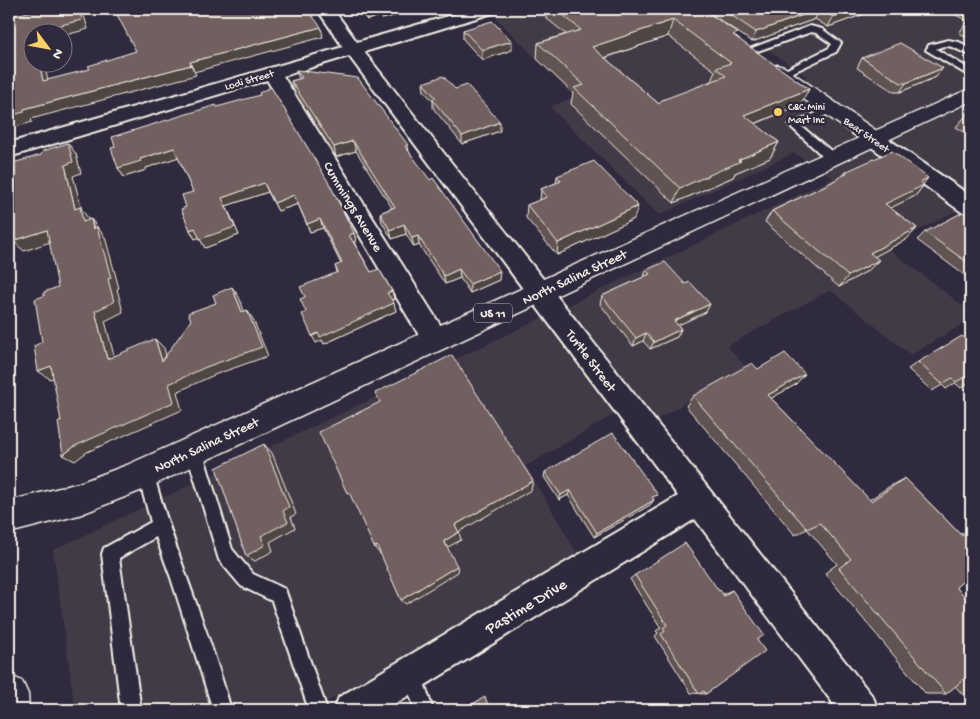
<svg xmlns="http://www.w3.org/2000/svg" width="980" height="719" font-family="'Gochi Hand',sans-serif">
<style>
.built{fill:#433a47}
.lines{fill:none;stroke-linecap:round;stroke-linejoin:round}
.lane-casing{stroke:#f4f1e8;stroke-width:4}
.street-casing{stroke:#f4f1e8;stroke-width:4}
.secondary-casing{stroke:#f4f1e8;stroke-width:3}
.primary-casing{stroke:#f4f1e8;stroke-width:3}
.highway-casing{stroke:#f4f1e8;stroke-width:3}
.lane{fill:#2f2a3d;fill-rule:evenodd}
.street{fill:#2f2a3d;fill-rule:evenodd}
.secondary{fill:#2f2a3d;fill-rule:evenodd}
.primary{fill:#2f2a3d;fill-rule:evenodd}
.highway{fill:#2f2a3d;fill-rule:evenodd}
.wall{fill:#615351;stroke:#f4f1e8;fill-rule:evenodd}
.shaded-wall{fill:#4f4442;stroke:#f4f1e8}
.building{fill:#71615e;stroke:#f4f1e8;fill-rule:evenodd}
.poi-dot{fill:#ffd166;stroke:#2f2a3d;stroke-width:2}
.labels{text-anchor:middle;stroke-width:5;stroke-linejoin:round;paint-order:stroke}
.far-street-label{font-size:11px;fill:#f4f1e8;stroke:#2f2a3d}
.far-poi-label{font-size:11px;fill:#f4f1e8;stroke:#2f2a3d;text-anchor:start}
.shield{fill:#2f2a3d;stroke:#b9b5b5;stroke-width:1}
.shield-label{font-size:12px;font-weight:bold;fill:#f4f1e8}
.street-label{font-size:14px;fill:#f4f1e8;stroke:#2f2a3d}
.near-street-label{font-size:16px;fill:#f4f1e8;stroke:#2f2a3d}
</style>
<rect width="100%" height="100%" fill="#2f2a3d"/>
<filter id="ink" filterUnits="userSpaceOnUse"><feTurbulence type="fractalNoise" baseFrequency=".02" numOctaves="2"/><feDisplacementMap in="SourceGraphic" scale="10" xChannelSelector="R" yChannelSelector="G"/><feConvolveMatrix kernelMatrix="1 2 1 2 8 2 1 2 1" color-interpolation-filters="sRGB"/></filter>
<g filter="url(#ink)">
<polygon class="built" points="526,9 673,9 777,83 807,77 757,42 798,28 769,9 971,9 971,203 886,247 971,312 971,319 911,355 830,290 727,346 746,367 629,436 615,414 526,466 578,555 313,710 75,710 53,550 456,359 833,178 794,153 659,215 550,107 574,97 495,17"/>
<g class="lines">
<defs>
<g id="lane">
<polygon points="810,26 822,29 841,43 836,52 785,76 779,76 777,74 829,48 832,44 816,33 811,32 752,53 749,54 744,51"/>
<path d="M 948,40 L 959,42 L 971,48 L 971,55 C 957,51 950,41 936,49 L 971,70 L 971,77 L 926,50 L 929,45 Z"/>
<polygon points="832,106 837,109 836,111 801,126 836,155 837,158 836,161 828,161 789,125"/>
<polygon points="194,443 199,445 202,450 232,549 253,574 285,589 327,710 309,710 272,601 241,586 219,560 186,450 189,445"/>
<path d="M 145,465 L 150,467 L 153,472 C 174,552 209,629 231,710 L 213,710 L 171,578 L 156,537 L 119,558 L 141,710 L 121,710 L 102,554 L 104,548 L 151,522 L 137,472 L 140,467 Z"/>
<polygon points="412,665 419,667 433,710 415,710 403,674 405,667"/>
</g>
<g id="street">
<polygon points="317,9 333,9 357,42 473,9 498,9 496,12 364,52 873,697 878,710 838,710 695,519 385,710 334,710 339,697 678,496 349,56 283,76 444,331 448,339 444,347 435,350 426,347 267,80 9,157 9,143 343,47"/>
<polygon points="874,133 881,134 971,196 971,215 963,213 867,144 864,139 867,134"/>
</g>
<polygon id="secondary" points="777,65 784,67 881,134 884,139 881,144 874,146 867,144 770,75 768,71 770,67"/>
<g id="primary">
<polygon points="971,88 971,101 145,489 79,515 9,533 9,501 79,483 127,465"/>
<polygon points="9,675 22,681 28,694 29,710 9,710"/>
</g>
<polygon id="highway" points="15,9 38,9 36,13 9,22 9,11"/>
</defs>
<use href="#lane" class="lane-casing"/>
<use href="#street" class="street-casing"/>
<use href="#secondary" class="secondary-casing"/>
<use href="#primary" class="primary-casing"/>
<use href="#highway" class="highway-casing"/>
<use href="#lane" class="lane"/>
<use href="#street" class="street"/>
<use href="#secondary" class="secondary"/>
<use href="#primary" class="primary"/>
<use href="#highway" class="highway"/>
</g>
<g class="wall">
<polygon points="357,9 421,9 382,19 380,16 367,20"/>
<path d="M 547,9 L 702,9 L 736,38 L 809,89 L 800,105 L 755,124 L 779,142 L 770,158 L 735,173 L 733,177 L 674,203 L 571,104 L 573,93 L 537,59 L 538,43 L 566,34 L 546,18 ZM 668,36 L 715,71 L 711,81 L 659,104 L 605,58 Z"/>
<polygon points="704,9 887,9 881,11 878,9 828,27 815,19 752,42"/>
<polygon points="945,9 971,9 971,39 959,33 966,23 969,22"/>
<polygon points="463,30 512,50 482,60 463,39"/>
<polygon points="862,58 936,77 900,92 894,92 857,68"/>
<polygon points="296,70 408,145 409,152 499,280 470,293 460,278 445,284 419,245 414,247 406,234 392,239 382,222 380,213 392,208 356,151 336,157 294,91 291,81 299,79"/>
<polygon points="423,83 455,89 500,131 462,144 433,108 433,101 424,91"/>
<polygon points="217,107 354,233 356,241 354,242 371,272 394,299 392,300 396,311 324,344 322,340 316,343 306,312 305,297 337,272 335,266 341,264 323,228 310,232 298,204 278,211 268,192 226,206 239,235 205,248 199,237 195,239 190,230 193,192 178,157 146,168 146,170 124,177 118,168"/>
<polygon points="971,110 971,136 956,127"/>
<polygon points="845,172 924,185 915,196 890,208 917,228 907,239 875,256 869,270 839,287 765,222 772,211 830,183 843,175"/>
<polygon points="557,176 634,219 557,255 526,218 527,205 540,200 541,189 556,183"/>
<polygon points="971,217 971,280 917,240 925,232"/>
<polygon points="646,270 706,312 678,325 681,329 677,337 650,349 643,341 633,346 600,304 602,296 644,277"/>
<polygon points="971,344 971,381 961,388 955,383 946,389 942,385 932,391 908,369 918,362"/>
<polygon points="758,369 795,385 771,398 869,500 890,486 905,478 960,534 968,532 956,587 971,603 971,698 966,698 955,686 946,694 926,694 825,573 837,564 807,529 795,535 686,406 693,396"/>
<polygon points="545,472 654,499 650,505 594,537 568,495 559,500 544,477"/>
<polygon points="635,575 718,590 723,594 732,590 757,640 706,694 691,693 655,636 658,633 656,631 661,628 630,579"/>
</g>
<g class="shaded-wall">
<polygon points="79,9 81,9 83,12 88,29 62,36 62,32 39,32 39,30"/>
<polygon points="368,9 378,9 380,16 367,20 365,10"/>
<polygon points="381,9 421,9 382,19"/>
<polygon points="820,9 815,19 752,42 756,32"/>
<polygon points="855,9 878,9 828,27 833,17"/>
<polygon points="673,20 668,36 589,63 592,47"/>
<polygon points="321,27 323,37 194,72 190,62"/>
<polygon points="512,41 512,50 482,60 482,50"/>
<polygon points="39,62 44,62 50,91 43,81"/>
<polygon points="191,65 196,75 31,119 32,122 9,129 9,116 24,109"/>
<polygon points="943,68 936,77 900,92 906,83"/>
<polygon points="809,89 800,105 737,131 744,115"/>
<polygon points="500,122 500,131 462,144 462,136"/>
<polygon points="353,141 356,151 336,157 334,147"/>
<polygon points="779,142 770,158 735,173 733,177 674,203 680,188 738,160"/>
<polygon points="68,143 76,154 81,173 73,176 82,210 88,218 92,232 83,222 75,209 65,165"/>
<polygon points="174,148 179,157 146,168 146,170 124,177 118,168 140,159"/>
<polygon points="928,178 921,187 924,185 915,196 876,215 885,204 920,182"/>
<polygon points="264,183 268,192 226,206 239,235 205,248 200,239 222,198"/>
<polygon points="294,195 298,204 278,211 274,203"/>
<polygon points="638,206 634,219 557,255 558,243"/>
<polygon points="91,219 105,237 119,288 117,289 123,312 105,321 117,367 107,359 95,311 108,279"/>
<polygon points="320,219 323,228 310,232 307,224"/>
<polygon points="404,224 406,234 392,239 390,230"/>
<polygon points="195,228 201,237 195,239 190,230"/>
<polygon points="917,228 907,239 861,264 870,253"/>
<polygon points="47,230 56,240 24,251 13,241"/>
<polygon points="354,233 356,241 352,243 349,235"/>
<polygon points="418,236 419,245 414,247 412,238"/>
<polygon points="879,260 869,270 839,287 848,276"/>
<polygon points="459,269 460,278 445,284 444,276"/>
<polygon points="500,271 499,280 470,293 470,284"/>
<polygon points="232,287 239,297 248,321 242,312"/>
<polygon points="392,291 394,299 389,301 387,293"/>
<polygon points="394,303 396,311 324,344 322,340 316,343 312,336"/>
<polygon points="710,304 706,312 670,329 674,321"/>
<polygon points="247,310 253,319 268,356 214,375 177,392 182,410 87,452 75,461 63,455 75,446 169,384"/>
<polygon points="681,329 677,337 650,349 654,342"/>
<polygon points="646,333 643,341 633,346 636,338"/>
<polygon points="155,339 164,348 170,370 162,361"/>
<polygon points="51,366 63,374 50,379 38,371"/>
<polygon points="805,374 795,385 759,405 768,395"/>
<polygon points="264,444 272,453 296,514 291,517 295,528 270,542 273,551 255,561 246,556 261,536 283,511"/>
<polygon points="533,481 531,490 457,533 455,525"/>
<polygon points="570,490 568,495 559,500 561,495"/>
<polygon points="654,500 650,505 594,537 597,533"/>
<polygon points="459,532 461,540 446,548 444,541"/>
<polygon points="377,546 382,553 380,554 374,547"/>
<polygon points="457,566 458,572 406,604 401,600"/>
</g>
<g class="building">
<polygon points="44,9 79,9 82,20 39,30 39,32 32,32 32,62 39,62 43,81 90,69 88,66 136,51 114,9 307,9 321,27 190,62 191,65 24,109 24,112 9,116 9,16"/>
<path d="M 556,9 L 702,9 L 738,33 L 733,35 L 809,89 L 744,115 L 779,142 L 738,160 L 741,161 L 680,188 L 574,88 L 584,85 L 538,43 L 581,30 ZM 673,20 L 731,63 L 716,68 L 726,76 L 662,100 L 659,104 L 592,47 Z"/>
<polygon points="722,9 819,9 756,32"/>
<polygon points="820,9 855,9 833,17"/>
<polygon points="492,21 512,41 482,50 463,30"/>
<polygon points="971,21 971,25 966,23"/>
<polygon points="900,43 943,68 906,83 901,83 862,58"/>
<polygon points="296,70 358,78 408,145 405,146 430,180 433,178 500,271 470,284 459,269 444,276 418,236 412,238 404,224 390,230 380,213 395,207 353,141 334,147 291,81 302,78"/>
<polygon points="443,76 455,89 467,85 500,122 462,136 432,99 436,98 423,83"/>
<polygon points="271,87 329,183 354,233 349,235 371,272 379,269 392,291 387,293 394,303 320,337 318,333 312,336 302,314 306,312 300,299 305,297 300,287 338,272 335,266 342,263 320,219 307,224 294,195 274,203 264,183 222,198 235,227 200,239 195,228 190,230 181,209 186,207 182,195 193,192 174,148 140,159 141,161 118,168 111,148 115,147 112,137 216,105 217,107 260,95 259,93"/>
<polygon points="68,143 73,162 65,165 75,209 80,207 83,222 91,219 93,229 97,227 111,278 108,279 114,302 95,311 107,359 155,339 162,361 191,320 188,313 216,303 213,295 232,287 242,312 247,310 262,347 206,367 169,384 174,402 75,446 63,455 58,422 61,421 51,366 38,371 34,346 42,342 35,299 44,296 44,292 58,287 47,230 13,241 9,207 9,164 41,155 43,151"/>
<polygon points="892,151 928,178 920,182 924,185 885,204 917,228 870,253 879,260 848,276 772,211 830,183 847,173 845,172"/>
<polygon points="594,161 638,206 558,243 527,205 547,197 541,189 561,181 557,176"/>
<polygon points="963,212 971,217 971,265 925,232"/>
<polygon points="665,262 685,284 690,282 710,304 674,321 681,329 654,342 646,333 636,338 602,296 650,274 646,270"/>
<polygon points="962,336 971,344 971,381 966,376 956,382 952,378 942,384 918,362"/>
<polygon points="785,353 805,374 768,395 871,501 905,478 962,536 968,532 971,535 971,575 956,587 971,603 971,680 968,676 946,694 839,568 851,559 820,523 807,529 693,396 752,363 758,369"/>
<polygon points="452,355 533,481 455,525 459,532 444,541 457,566 401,600 377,546 374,547 349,492 347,493 319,432 380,402 375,393"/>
<polygon points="613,433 658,495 652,497 654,500 597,533 570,490 561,495 545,472"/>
<polygon points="264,444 289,507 283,511 288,522 261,536 265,545 246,556 216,468"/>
<polygon points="685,543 719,591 720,590 724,596 732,590 764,635 757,640 765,651 706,694 704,691 699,694 661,634 665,631 663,628 667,625 635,575"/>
<polygon points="485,697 490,710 466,710 465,708"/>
</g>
</g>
<circle class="poi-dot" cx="778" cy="112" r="5"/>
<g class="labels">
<g class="far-street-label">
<text transform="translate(249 79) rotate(-16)" y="4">Lodi Street</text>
<text transform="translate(867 134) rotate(35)" y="4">Bear Street</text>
</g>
<g class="far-poi-label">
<text x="788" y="110">C&amp;C Mini<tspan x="788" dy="13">Mart Inc</tspan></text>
</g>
<rect class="shield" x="474" y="303.5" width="38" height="19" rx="4"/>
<g class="shield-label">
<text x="493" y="317">US 11</text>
</g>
<g class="street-label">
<text transform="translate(354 206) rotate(59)" y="5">Cummings Avenue</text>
<text transform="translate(574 276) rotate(-25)" y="5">North Salina Street</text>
<text transform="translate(592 360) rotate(53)" y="5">Turtle Street</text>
<text transform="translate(206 444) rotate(-25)" y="5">North Salina Street</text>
</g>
<g class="near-street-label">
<text transform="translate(525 605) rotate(-31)" y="6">Pastime Drive</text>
</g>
</g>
<rect width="980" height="719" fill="none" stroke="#2f2a3d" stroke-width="30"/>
<rect x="15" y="15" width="950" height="689" fill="none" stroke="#f4f1e8" stroke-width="2" filter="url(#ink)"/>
<g transform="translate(48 48) rotate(122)"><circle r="24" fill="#2f2a3d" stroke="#7e7a81"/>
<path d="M0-4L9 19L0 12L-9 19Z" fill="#ffd166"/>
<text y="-8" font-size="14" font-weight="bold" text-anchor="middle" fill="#f4f1e8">N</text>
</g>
</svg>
